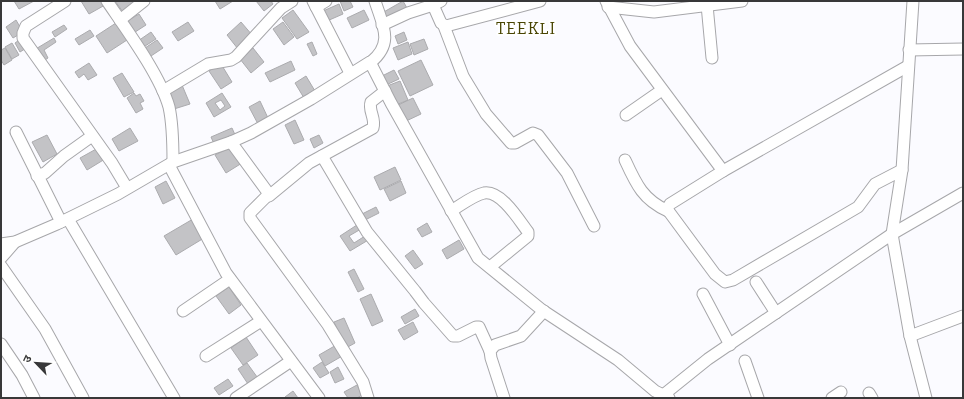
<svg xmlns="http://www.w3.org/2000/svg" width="964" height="399" font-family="Bitter,'Noto Sans Devanagari',serif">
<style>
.building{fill:#c3c3c6;stroke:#ababae;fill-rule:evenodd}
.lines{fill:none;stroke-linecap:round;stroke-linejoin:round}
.minor-casing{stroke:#a7a7aa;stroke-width:13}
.minor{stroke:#fff;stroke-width:11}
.labels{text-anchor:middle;stroke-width:4;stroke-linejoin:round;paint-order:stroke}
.quarter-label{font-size:16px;letter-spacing:1px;fill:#484401;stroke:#fff}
</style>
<rect width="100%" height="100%" fill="#fbfbff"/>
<g class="building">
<polygon points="14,1 34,1 19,9"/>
<polygon points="81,1 102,1 105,5 89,14"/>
<polygon points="115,1 138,1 123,12"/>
<polygon points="215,1 233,1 220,9"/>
<polygon points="256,1 271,1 273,4 264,11"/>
<polygon points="340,1 350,1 353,7 344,11"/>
<polygon points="403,1 407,8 386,20 382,13"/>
<polygon points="339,4 343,14 327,21 323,11"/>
<polygon points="293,10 309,32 297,39 282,18"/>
<polygon points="364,10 369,20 352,28 347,18"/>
<polygon points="139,14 146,25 132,34 124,23"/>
<polygon points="16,20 23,32 13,38 6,27"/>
<polygon points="188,22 194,31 178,41 172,32"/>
<polygon points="241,22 253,36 238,49 227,35"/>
<polygon points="283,22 294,37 284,45 273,29"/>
<polygon points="116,23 127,40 107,53 96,36"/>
<polygon points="64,25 67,29 55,37 52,32"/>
<polygon points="90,30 94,36 79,45 75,39"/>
<polygon points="151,32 156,39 142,48 138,41"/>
<polygon points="404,32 407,40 398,44 395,36"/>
<polygon points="22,38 28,47 20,52 15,43"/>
<polygon points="54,38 56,42 44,50 48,58 42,62 34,50"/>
<polygon points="424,39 428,49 414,55 410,44"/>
<polygon points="157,40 163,48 148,58 142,50"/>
<polygon points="312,42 317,54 313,56 307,44"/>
<polygon points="408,42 412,54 398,60 393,48"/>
<polygon points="12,43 19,55 12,59 5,47"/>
<polygon points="5,48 12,60 4,65 1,60 1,50"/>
<polygon points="253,48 264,62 251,73 240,59"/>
<polygon points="421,60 433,85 410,96 398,71"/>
<polygon points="291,61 295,70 270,82 265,73"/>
<polygon points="89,63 97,75 88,80 84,74 79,78 75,72"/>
<polygon points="221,64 232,82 221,89 209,71"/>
<polygon points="394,70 399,79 386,85 382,76"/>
<polygon points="122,73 134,92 124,97 113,78"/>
<polygon points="306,76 315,91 304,98 295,83"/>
<polygon points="400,81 408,100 396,105 387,86"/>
<polygon points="182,85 190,104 174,109 168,93"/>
<polygon points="134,93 136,96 140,94 144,101 140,103 143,109 136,113 127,98"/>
<path d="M 222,93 L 231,107 L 214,117 L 206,103 ZM 221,100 L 225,106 L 220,110 L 215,103 Z"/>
<polygon points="413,98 421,114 404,122 396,106"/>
<polygon points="260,101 268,118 258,124 249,107"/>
<polygon points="295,120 304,140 294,144 285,125"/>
<polygon points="130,128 138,141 119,151 112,139"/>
<polygon points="232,128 236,137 215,146 211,137"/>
<polygon points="47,135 57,154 43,162 32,142"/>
<polygon points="319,135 323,143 314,148 310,139"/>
<polygon points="231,147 242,163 226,173 215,155"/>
<polygon points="98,148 105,159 87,170 80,158"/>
<polygon points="395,167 401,180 380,190 374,177"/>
<polygon points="166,181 175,198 163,204 155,187"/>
<polygon points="401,181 406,193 390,201 384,189"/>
<polygon points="376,207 379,213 363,221 360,215"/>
<polygon points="193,219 204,238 176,255 164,236"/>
<path d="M 360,223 L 370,239 L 350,251 L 340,236 ZM 361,229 L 365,236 L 354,243 L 349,236 Z"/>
<polygon points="427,223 432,232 422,237 417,229"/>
<polygon points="459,240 464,249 447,259 442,250"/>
<polygon points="413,250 423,264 415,269 405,256"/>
<polygon points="354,269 364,289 358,292 348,272"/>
<polygon points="229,287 241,305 229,314 216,296"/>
<polygon points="371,294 383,321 372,326 360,299"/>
<polygon points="415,309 419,316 405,324 401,317"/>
<polygon points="344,318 355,343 346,348 334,322"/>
<polygon points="413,322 418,332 404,340 398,330"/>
<polygon points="246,337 258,355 243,365 231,348"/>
<polygon points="338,344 344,355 325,366 319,355"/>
<polygon points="322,362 329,373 320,378 313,368"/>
<polygon points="247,363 260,381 250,387 238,369"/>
<polygon points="338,367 344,379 335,383 330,372"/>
<polygon points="228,379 233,386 219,395 214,388"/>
<polygon points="357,385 362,395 357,398 348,398 344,392"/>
<polygon points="293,391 298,398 286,398 285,397"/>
</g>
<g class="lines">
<defs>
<g id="minor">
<polyline points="65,1 26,26 23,33 23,38 112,163 127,188"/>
<path d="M 107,1 C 126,29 160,75 169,107 C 173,125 173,144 173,162"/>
<polyline points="313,1 350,73"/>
<polyline points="606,1 630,46 723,171"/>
<polyline points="913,1 902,170 892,234 910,336 926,398"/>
<polyline points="433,5 441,23 446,26 540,1"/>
<polyline points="707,5 712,58"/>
<polyline points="316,7 326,1"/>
<polyline points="608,7 654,12 742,1"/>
<polyline points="120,20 144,1"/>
<polyline points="382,25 408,13 433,5 441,1"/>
<polyline points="444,26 463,76 486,114 511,143 515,143 533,133 538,135 567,173 594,226"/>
<polyline points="909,50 963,49"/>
<path d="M 371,62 C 394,43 383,26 375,1"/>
<polyline points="163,91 208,64 231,60 236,57 281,8 292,1"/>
<polyline points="626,115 662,90"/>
<polyline points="16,132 61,222"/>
<polyline points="231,142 269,194 250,213 250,218 328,325 363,382 368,398"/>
<polyline points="322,156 367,232 415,291 424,303 453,336 458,336 476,327 479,327 490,351"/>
<path d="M 625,160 C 636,184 643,200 668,211"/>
<polyline points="169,165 226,273 319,398"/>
<polyline points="902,170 875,184 858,207 733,280 725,282 715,274 667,209 670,204 723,171 908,66"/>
<polyline points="37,176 45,173 64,156 92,136"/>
<path d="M 269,196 L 309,163 L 373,128 C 376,118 368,111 371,102 L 385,91"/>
<path d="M 451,211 C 461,205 474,195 484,193 C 501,190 519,220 528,232 L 528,236 L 490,267"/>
<polyline points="68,219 174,398"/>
<polyline points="1,244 15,242 57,224 118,194 173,162 231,142 251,133 311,99 370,62 391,103 478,258 542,310 618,360 655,391 669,398"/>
<polyline points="1,258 15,242"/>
<polyline points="1,266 45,329 83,398"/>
<polyline points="756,282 776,313"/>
<polyline points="703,294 730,345"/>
<polyline points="183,311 230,279"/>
<polyline points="910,336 963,316"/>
<polyline points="1,344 22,375 34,398"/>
<polyline points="206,356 261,321"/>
<polyline points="745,361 758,398"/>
<polyline points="869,393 872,398"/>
<polyline points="662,396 708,359 892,234 963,193"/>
<polyline points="236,398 291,361"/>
<polyline points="504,398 491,358 490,351 495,345 521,336 544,311"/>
<polyline points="832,398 841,392"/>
</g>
</defs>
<use href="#minor" class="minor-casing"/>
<use href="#minor" class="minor"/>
</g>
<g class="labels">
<g class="quarter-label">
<text x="526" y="34">TEEKLI</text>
</g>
</g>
<rect width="964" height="399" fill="none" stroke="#383839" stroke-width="4"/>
<g transform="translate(36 363) rotate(295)" stroke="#ffffff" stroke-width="3" paint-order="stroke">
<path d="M0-3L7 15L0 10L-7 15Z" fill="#383839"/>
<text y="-6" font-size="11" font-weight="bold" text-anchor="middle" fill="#383839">उ</text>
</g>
</svg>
